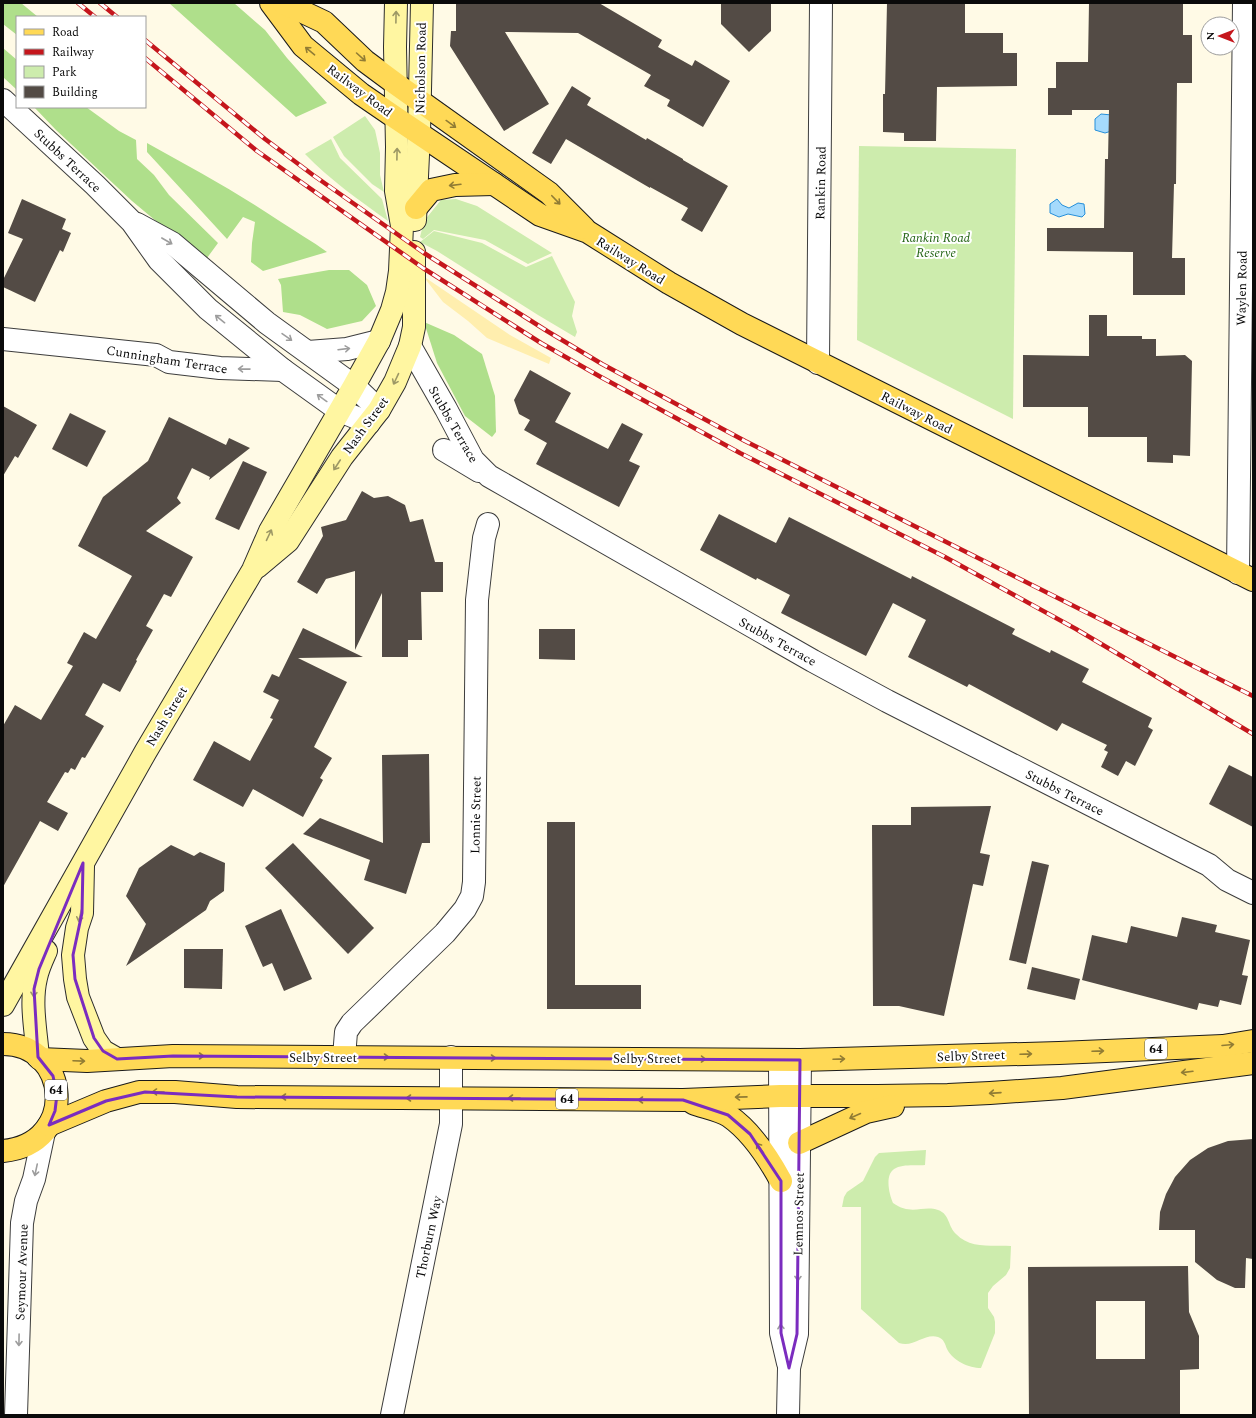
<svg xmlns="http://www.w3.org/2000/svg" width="1256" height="1418" font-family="Spectral,serif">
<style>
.green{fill:#cdecad}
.forest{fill:#afdf8b}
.sand{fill:#ffeeae}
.water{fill:#a5dafc;stroke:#258fda}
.building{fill:#534b45;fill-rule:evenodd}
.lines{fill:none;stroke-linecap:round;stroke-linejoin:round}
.minor-casing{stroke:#3d3d3d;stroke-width:24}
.tertiary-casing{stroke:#3d3d3d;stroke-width:24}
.secondary-casing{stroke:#2c2c2c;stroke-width:24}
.primary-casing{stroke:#1b1b1b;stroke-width:24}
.minor{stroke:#fff;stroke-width:22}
.tertiary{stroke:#fff;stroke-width:22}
.secondary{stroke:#fff6a1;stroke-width:22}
.primary{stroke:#ffd956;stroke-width:22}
.rail-casing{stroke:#c5161c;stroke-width:4.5}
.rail{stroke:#fff;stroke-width:3;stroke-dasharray:9;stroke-linecap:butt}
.oneway{stroke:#9d9865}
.oneway2{stroke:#917c34}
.oneway3{stroke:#9d9d9d}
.marked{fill:none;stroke:#7b2cbf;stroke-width:3;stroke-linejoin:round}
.labels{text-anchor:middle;stroke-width:4;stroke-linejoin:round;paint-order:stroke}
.shield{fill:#fff;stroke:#545454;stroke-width:1}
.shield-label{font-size:12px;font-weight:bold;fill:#0a0a0a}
.street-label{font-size:13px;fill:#0a0a0a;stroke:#fff}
.park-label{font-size:13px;font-style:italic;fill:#256516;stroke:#fff}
</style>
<rect width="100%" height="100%" fill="#fffae6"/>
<g class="green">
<polygon points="365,116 375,130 380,153 380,175 384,192 372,184 344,156 333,137"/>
<path d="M 331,139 L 340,158 L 382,199 L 388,221 C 359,200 330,180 305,154 Z"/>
<polygon points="859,146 1016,149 1013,419 857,340"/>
<polygon points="456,199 477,206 552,253 528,264 485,240 434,230 423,239 420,237 424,221 441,200"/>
<polygon points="434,231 482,243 526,267 552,256 575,302 572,316 577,332 575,337 538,315 437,251 420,242"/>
<path d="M 926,1150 L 925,1165 C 917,1166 904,1164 896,1168 C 884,1173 889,1194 893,1203 C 911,1216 923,1205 938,1210 C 950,1214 948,1227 956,1234 C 970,1249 992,1245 1011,1246 L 1010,1268 L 1006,1275 L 993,1286 L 988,1293 L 988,1308 L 994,1317 L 995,1322 L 995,1333 L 981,1368 C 969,1368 953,1361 947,1349 C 945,1344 944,1339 938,1337 C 924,1333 914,1348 899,1343 L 861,1309 L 861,1207 L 842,1207 L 844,1197 L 847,1192 L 863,1181 L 875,1157 L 879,1153 Z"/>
</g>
<g class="forest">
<polygon points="3,3 21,3 38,17 17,17 17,35 3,24"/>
<polygon points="169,3 234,3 265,30 287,58 327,103 296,117"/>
<polygon points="3,48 17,60 17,90 3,77"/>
<polygon points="34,107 86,107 119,131 136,140 137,159 154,175 169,195 218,243 207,258 162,226 132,201 56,130"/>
<path d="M 147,143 C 192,168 238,193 281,222 C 296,232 312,241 327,252 L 263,271 L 251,262 L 252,243 L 255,222 L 243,217 L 227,239 L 147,152 Z"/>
<polygon points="329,270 349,270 367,285 376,306 362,321 327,329 300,315 283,312 281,285 278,279"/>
<polygon points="424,322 454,335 482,354 495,396 496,432 492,437 465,416 437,363"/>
</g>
<polygon class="sand" points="423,276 510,335 551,358 549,364 487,338 468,321 443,302"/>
<g class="water">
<polygon points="1101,114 1112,115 1118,129 1105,133 1095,130 1095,119"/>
<polygon points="1057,199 1062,205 1069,208 1078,203 1084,204 1085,214 1082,217 1068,214 1059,217 1050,213 1050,204"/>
</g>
<g class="building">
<polygon points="456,3 599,3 662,40 658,47 692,66 695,60 730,81 703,127 667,106 670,100 644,86 651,75 578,33 505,32 549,104 504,131 450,46 451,31 456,31"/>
<polygon points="721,3 771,3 771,31 749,52 721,24"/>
<polygon points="887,3 965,3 965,33 1003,33 1003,53 1017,53 1017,86 937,87 936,141 904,141 904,133 883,132 883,94 885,94"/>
<polygon points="1089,3 1183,3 1183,35 1192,35 1192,83 1177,83 1176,184 1174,184 1172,258 1185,258 1185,295 1133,295 1133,252 1047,251 1047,228 1104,228 1105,159 1108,159 1109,110 1072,110 1072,115 1048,115 1048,88 1056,88 1056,62 1088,62"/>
<polygon points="572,86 591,98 587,105 646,140 647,138 683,159 683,160 728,186 702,232 681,220 688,208 650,187 650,188 566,139 551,164 532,153"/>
<polygon points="22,199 66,219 62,229 71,233 63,252 60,250 35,302 3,287 3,280 23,239 8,233"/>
<polygon points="1089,315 1107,315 1107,336 1142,336 1142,339 1156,339 1156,356 1185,355 1192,361 1190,456 1173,455 1173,463 1147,462 1147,437 1088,437 1088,407 1023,407 1023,355 1089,356"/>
<polygon points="530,370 571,393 555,422 608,449 622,423 643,434 629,461 640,466 619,507 536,464 547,443 524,430 530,420 519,414 514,400"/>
<polygon points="3,406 37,425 18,458 15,456 3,476"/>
<polygon points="70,413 106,431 87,467 52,449"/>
<polygon points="169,417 226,445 229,438 250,448 209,480 210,477 192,468 177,498 181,503 146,531 193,557 171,597 164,594 146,626 153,630 136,660 137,661 120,692 103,683 85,715 104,726 85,758 82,757 75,770 71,768 68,773 65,772 47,802 68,813 58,831 40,821 3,887 3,726 15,705 41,720 73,666 67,663 84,632 96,639 132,576 78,546 103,497 148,461"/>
<polygon points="243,461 267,472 239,530 215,519"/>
<polygon points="362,491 374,498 388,496 405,505 410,522 423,519 435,562 443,562 443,592 421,592 422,640 408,640 408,657 382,657 382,593 355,650 355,571 326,579 317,594 297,582 323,536 321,527 346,520"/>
<polygon points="719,514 776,543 789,517 911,579 912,576 1015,629 1012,634 1050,653 1051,650 1089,669 1082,682 1152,718 1148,727 1153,730 1135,766 1126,761 1118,776 1101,767 1108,752 1104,750 1107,745 1062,723 1057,731 969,684 967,687 908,657 926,620 893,603 866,656 781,613 790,595 757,578 756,580 700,550"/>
<polygon points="303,628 363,657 298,658 347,682 314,747 332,758 320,778 323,780 303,817 253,789 243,807 193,780 214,741 250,761 273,719 270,718 279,700 263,692 272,674 279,677"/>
<polygon points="539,629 575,629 575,660 539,659"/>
<polygon points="429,754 430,843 422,843 406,894 364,880 370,860 303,834 320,818 383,843 382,755"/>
<polygon points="1229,765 1253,777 1253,827 1209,804"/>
<polygon points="991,806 980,853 990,855 983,886 973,884 944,1016 899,1006 873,1006 872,825 911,825 911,807"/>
<polygon points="547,822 575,822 575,985 641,985 641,1009 547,1009"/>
<polygon points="293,843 374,928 348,954 265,868"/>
<polygon points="171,845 194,856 200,852 225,863 224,891 210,901 206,910 126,966 146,924 126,896 139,868"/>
<polygon points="1032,861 1049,865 1026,964 1009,960"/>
<polygon points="281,909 312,979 284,991 272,963 263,967 245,926"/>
<polygon points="1182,917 1217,925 1215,932 1250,940 1242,975 1248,976 1241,1005 1220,1000 1218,1007 1199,1003 1197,1010 1082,980 1092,935 1127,943 1131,926 1177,937"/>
<polygon points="184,949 223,949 222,989 184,988"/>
<polygon points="1032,967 1080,979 1075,1000 1027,989"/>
<polygon points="1253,1139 1253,1259 1246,1258 1245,1288 1235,1288 1217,1280 1195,1262 1195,1230 1159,1230 1160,1212 1166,1194 1175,1177 1190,1160 1208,1148 1228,1141"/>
<path d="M 1188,1266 L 1189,1312 L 1199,1336 L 1199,1369 L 1180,1370 L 1180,1415 L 1029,1415 L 1028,1267 ZM 1096,1301 L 1145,1301 L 1145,1359 L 1096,1359 Z"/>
</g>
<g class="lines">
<defs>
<g id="minor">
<polyline points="3,339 156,355 169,362 220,368 283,370"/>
<polyline points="410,346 446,409 473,460 489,476 813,661 887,701 1209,865 1227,880 1253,893"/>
<polyline points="818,363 821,3"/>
<polyline points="444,450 479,471"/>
<polyline points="1238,573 1244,3"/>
<polyline points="344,1057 346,1032 352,1023 445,933 465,909 472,896 474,882 477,600 484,538 488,524"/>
<polyline points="16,1415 22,1223 26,1201 34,1179 44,1132"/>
<polyline points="392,1415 451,1124 451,1057"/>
</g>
<g id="tertiary">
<polyline points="3,100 95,185 132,222 159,260 208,309 283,370 340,411 369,423"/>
<polyline points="137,224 172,243 267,323 354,386 379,410"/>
<polyline points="308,352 347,349 379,341"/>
<polyline points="780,1060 781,1333 788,1363"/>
<polyline points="788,1415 789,1368 797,1334 800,1060"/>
</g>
<g id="secondary">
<polyline points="415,220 419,133 422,3"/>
<polyline points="257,567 288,541 342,457 379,410 395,382 410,346 414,327 414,252"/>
<polyline points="83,866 82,913 77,928 73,955 75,979 78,997 94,1038 103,1051 117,1059"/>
<polyline points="3,1005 146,751 253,570 270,531 354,386 379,341 392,310 397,292 400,271 402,226 396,191 397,147 395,47 396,3"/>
<path d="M 38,1057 C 36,1031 30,1003 36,978 C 38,968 42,960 46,951"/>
</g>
<g id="primary">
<polyline points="271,3 303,46 361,94 396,118 540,215 588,232 669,283 742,324 1253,580"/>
<polyline points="284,3 324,22 365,61 396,84 549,193 584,228"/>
<polyline points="416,208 431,190 455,185 494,184"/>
<path d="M 3,1044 C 70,1044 79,1144 3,1151"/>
<polyline points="40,1059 87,1061 173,1056 800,1060 1059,1053 1223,1046 1253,1041"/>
<path d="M 693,1103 C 703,1107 720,1110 729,1116 C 752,1132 768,1157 781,1181"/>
<polyline points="49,1125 106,1101 139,1092 175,1092 237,1097 683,1100 780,1096 877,1096 948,1095 990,1093 1062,1088 1253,1063"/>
<polyline points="799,1143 866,1112 893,1106"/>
</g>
</defs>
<use href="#minor" class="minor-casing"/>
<use href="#tertiary" class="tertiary-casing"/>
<use href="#secondary" class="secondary-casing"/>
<use href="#primary" class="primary-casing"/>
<use href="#minor" class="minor"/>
<use href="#tertiary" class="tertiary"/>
<use href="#secondary" class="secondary"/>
<use href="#primary" class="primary"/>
<defs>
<g id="rail">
<polyline points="78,3 95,17"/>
<polyline points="100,3 117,17"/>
<polyline points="145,40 265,139 313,175 424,253 547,331 602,364 745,441 1253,696"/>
<polyline points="145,58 257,151 423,268 541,343 599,376 740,453 945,557 1076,629 1253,734"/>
</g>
</defs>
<use href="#rail" class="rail-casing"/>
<use href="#rail" class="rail"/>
</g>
<defs><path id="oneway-shaft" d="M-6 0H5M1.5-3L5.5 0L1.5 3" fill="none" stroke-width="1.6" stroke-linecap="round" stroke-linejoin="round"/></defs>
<g class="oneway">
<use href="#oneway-shaft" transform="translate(396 17) rotate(-89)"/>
<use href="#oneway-shaft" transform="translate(397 154) rotate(-89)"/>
<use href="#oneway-shaft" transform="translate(396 379) rotate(115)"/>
<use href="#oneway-shaft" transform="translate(337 465) rotate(123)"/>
<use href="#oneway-shaft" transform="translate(269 535) rotate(-65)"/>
<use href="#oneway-shaft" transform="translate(80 916) rotate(103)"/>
<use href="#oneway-shaft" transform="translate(34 991) rotate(94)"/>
</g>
<g class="oneway2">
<use href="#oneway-shaft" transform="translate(310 51) rotate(-140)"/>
<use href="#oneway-shaft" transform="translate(361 57) rotate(42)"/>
<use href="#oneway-shaft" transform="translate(451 124) rotate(36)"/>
<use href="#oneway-shaft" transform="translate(455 185) rotate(173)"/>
<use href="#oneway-shaft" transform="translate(556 200) rotate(46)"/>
<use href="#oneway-shaft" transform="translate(1228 1045) rotate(-5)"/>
<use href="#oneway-shaft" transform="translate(1098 1051) rotate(-2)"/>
<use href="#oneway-shaft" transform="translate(1026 1054) rotate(-2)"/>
<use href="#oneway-shaft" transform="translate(198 1056)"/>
<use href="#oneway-shaft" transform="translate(383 1057)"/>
<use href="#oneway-shaft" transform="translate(490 1058)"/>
<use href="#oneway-shaft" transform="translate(700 1059) rotate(1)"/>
<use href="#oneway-shaft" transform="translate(839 1059) rotate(-2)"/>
<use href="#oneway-shaft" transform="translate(79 1061) rotate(2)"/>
<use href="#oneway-shaft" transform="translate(1187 1072) rotate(173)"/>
<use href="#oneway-shaft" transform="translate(158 1092) rotate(-179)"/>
<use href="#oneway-shaft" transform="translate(995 1093) rotate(176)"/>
<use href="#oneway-shaft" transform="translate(287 1097) rotate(-180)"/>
<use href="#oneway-shaft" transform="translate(741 1097) rotate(179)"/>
<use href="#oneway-shaft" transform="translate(412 1098) rotate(-180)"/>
<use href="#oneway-shaft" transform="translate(514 1098) rotate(-180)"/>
<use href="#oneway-shaft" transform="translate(644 1100) rotate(-180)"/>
<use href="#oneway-shaft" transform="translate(855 1116) rotate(156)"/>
<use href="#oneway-shaft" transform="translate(760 1148) rotate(-126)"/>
</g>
<g class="oneway3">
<use href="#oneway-shaft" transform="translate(167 241) rotate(30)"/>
<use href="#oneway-shaft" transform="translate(220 319) rotate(-141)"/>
<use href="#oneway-shaft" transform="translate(287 337) rotate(35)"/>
<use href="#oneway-shaft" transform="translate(344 349) rotate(-7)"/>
<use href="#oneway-shaft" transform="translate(244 369) rotate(-179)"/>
<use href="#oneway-shaft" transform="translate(322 398) rotate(-144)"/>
<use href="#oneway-shaft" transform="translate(36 1170) rotate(102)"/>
<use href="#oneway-shaft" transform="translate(798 1275) rotate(91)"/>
<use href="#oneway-shaft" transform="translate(781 1330) rotate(-94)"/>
<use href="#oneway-shaft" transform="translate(19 1340) rotate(91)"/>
</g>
<path class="marked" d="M 83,863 L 82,913 L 73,955 L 75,979 L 94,1038 L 103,1051 L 117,1059 L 173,1056 L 800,1060 L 797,1334 L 789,1368 L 781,1333 L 781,1181 L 750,1134 L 728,1115 L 683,1100 L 237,1097 L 145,1092 L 106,1101 L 49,1125 L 55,1111 L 57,1094 L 53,1076 L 38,1057 L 34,989 L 39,969 Z"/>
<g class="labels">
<g class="shield">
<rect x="1145" y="1039" width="22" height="20" rx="3"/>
<rect x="45" y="1080" width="22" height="20" rx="3"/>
<rect x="556" y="1089" width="22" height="20" rx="3"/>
</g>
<g class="shield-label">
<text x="1156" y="1053">64</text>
<text x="56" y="1094">64</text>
<text x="567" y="1103">64</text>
</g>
<g class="street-label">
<text transform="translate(420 68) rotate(-89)" y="5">Nicholson Road</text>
<text transform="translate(360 90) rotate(37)" y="5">Railway Road</text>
<text transform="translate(68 160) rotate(43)" y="5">Stubbs Terrace</text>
<text transform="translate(820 183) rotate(-89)" y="5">Rankin Road</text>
<text transform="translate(631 260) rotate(32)" y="5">Railway Road</text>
<text transform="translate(1241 288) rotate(-89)" y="5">Waylen Road</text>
<text transform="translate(167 359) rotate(9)" y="5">Cunningham Terrace</text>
<text transform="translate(917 412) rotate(27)" y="5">Railway Road</text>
<text transform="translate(454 424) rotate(60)" y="5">Stubbs Terrace</text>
<text transform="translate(365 425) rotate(-54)" y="5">Nash Street</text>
<text transform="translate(778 641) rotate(29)" y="5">Stubbs Terrace</text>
<text transform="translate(166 716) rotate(-59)" y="5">Nash Street</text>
<text transform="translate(1065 792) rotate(27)" y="5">Stubbs Terrace</text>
<text transform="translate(475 815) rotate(-89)" y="5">Lonnie Street</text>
<text transform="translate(971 1055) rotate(-2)" y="5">Selby Street</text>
<text x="323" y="1062">Selby Street</text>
<text x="647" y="1063">Selby Street</text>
<text transform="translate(798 1214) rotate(-89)" y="5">Lemnos Street</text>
<text transform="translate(428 1237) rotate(-78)" y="5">Thorburn Way</text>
<text transform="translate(21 1272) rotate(-88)" y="5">Seymour Avenue</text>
</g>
<g class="park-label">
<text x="936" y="242">Rankin Road<tspan x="936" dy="15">Reserve</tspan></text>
</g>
</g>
<rect width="1256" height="1418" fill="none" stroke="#0a0a0a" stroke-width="8"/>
<rect x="16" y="16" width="130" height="92" fill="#ffffff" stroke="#9d9d9d"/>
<rect x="24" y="29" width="20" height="6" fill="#ffd956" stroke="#9d9d9d"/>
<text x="52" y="36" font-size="12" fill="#0a0a0a">Road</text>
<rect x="24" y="49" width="20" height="6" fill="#c5161c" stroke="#9d9d9d"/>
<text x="52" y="56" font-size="12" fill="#0a0a0a">Railway</text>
<rect x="24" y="66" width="20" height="12" fill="#cdecad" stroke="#9d9d9d"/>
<text x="52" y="76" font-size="12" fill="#0a0a0a">Park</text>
<rect x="24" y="86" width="20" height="12" fill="#534b45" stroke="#9d9d9d"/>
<text x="52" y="96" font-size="12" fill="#0a0a0a">Building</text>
<g transform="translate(1220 36) rotate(270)"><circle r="19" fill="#ffffff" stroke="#9d9d9d"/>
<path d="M0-3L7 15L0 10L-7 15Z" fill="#c5161c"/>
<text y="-6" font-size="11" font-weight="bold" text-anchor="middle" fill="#0a0a0a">N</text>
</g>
</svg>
